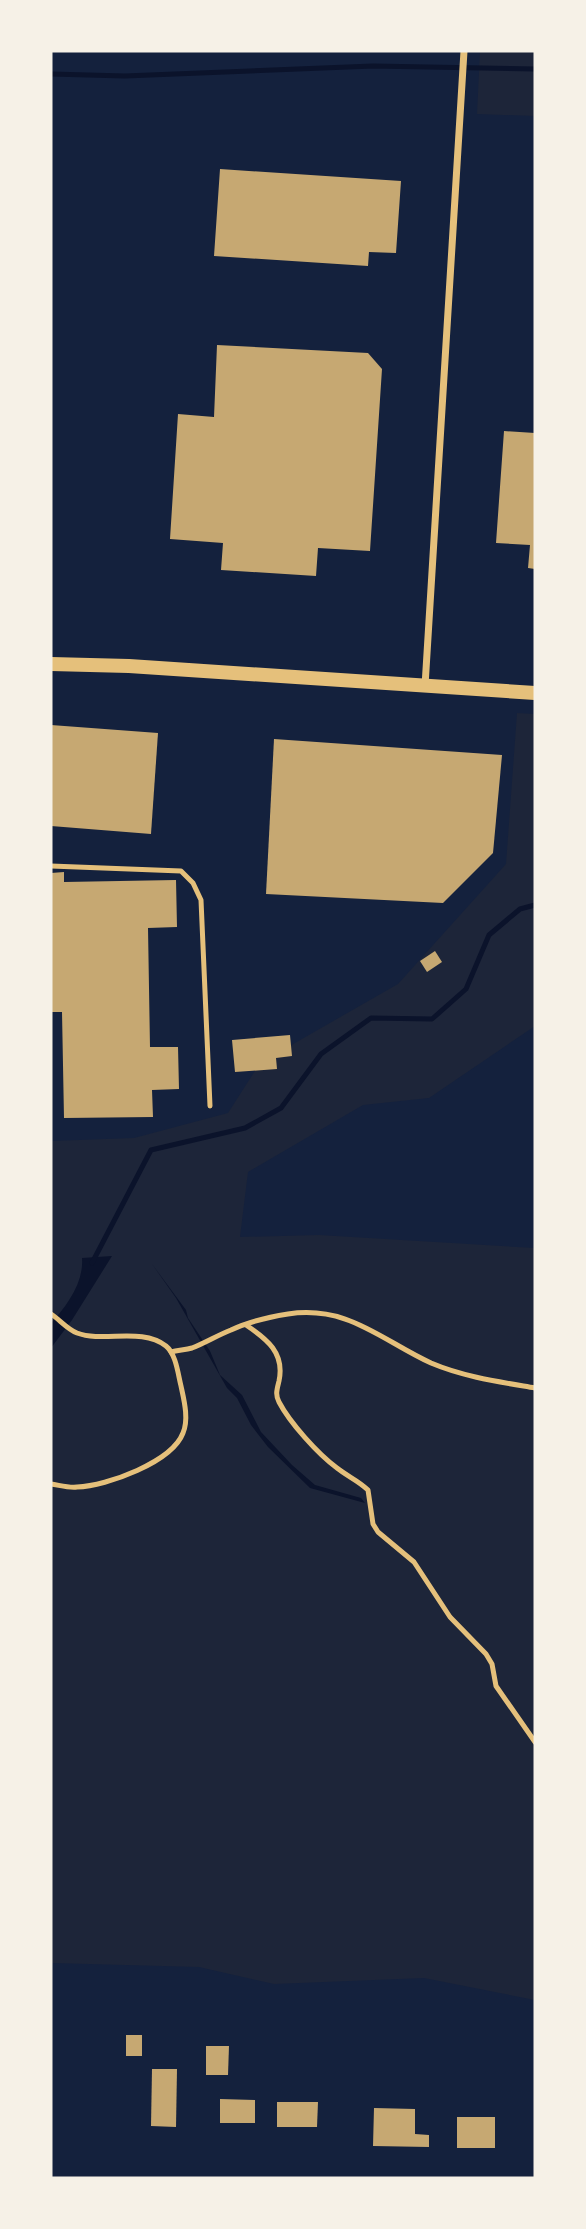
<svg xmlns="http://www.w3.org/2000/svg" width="586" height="2229" font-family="Manrope,sans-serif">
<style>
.green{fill:#1d2539}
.water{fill:#0b132b}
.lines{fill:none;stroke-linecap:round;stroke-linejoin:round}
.stream{stroke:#0b132b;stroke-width:5}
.building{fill:#c6a872}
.service{stroke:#e5c07b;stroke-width:5}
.minor{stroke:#e5c07b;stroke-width:7}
.secondary{stroke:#e5c07b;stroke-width:14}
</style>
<rect width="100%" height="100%" fill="#14213d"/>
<g class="green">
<polygon points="480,51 535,51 535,116 477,114"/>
<polygon points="517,713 535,714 535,1026 429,1098 363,1105 248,1172 240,1237 319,1235 535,1248 535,2000 424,1978 274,1984 199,1967 51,1963 51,1141 134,1138 228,1113 260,1063 398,984 506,864"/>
</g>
<g class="water">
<path d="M 112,1256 L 72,1320 L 51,1348 L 51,1323 C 67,1306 84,1282 82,1258 Z"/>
<polygon points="152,1264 186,1310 188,1318 210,1351 220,1375 242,1395 261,1432 292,1465 315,1485 361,1498 365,1503 310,1488 268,1447 251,1425 237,1398 227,1388 176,1298"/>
</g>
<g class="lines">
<g class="stream">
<polyline points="51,74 125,76 373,66 535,69"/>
<polyline points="92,1263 151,1150 245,1128 281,1108 321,1054 371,1018 432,1019 466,989 489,935 520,909 535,905"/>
</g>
</g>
<g class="building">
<polygon points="220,169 401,181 396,253 369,252 368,266 214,256"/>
<polygon points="217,345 368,353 382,369 370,551 318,548 316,576 221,570 223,543 170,539 178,414 214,417"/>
<polygon points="504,431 535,433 535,569 528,568 530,545 496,543"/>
<polygon points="51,725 158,733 151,834 51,826"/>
<polygon points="274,739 502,755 493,853 443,903 266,894"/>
<polygon points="64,872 64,882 176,880 177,927 148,928 150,1047 178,1047 179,1089 152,1090 153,1117 64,1118 62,1012 51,1012 51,873"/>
<polygon points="435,951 442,962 427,972 420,961"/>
<polygon points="290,1035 292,1056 276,1058 277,1069 235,1072 232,1040"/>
<rect x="126" y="2035" width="16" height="21"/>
<polygon points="206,2046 229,2046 228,2075 206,2075"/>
<polygon points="152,2069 177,2069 176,2127 151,2126"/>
<polygon points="220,2099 255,2100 255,2123 220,2123"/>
<polygon points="277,2102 318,2102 317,2127 277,2127"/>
<polygon points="374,2108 415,2109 415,2134 429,2135 429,2147 373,2146"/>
<rect x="457" y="2117" width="38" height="31"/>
</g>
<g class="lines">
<g class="service">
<polyline points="51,866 181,871 193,883 201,900 210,1106"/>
<path d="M 51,1314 C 59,1319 67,1329 77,1333 C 104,1343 141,1327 166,1346 C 176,1354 178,1374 181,1386 C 184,1400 189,1419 183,1433 C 172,1462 107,1486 77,1487 C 68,1488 59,1485 51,1484"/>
<path d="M 246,1325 C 267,1339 285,1353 279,1381 C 277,1389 275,1395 279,1402 C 290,1423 318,1454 337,1468 C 347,1476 359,1481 368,1490 L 373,1524 L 378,1532 L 414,1562 L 450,1617 L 486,1654 L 492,1664 L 496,1686 L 535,1742"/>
<path d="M 171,1352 C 178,1350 185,1350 192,1348 C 205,1343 218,1335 231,1330 C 248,1322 269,1317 288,1314 C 348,1305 381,1340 431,1363 C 464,1377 500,1382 535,1388"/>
</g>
<polyline class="minor" points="425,686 464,51"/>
<polyline class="secondary" points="51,664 129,666 535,693"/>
</g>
<rect width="586" height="2229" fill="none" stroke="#f6f1e7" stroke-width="105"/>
</svg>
